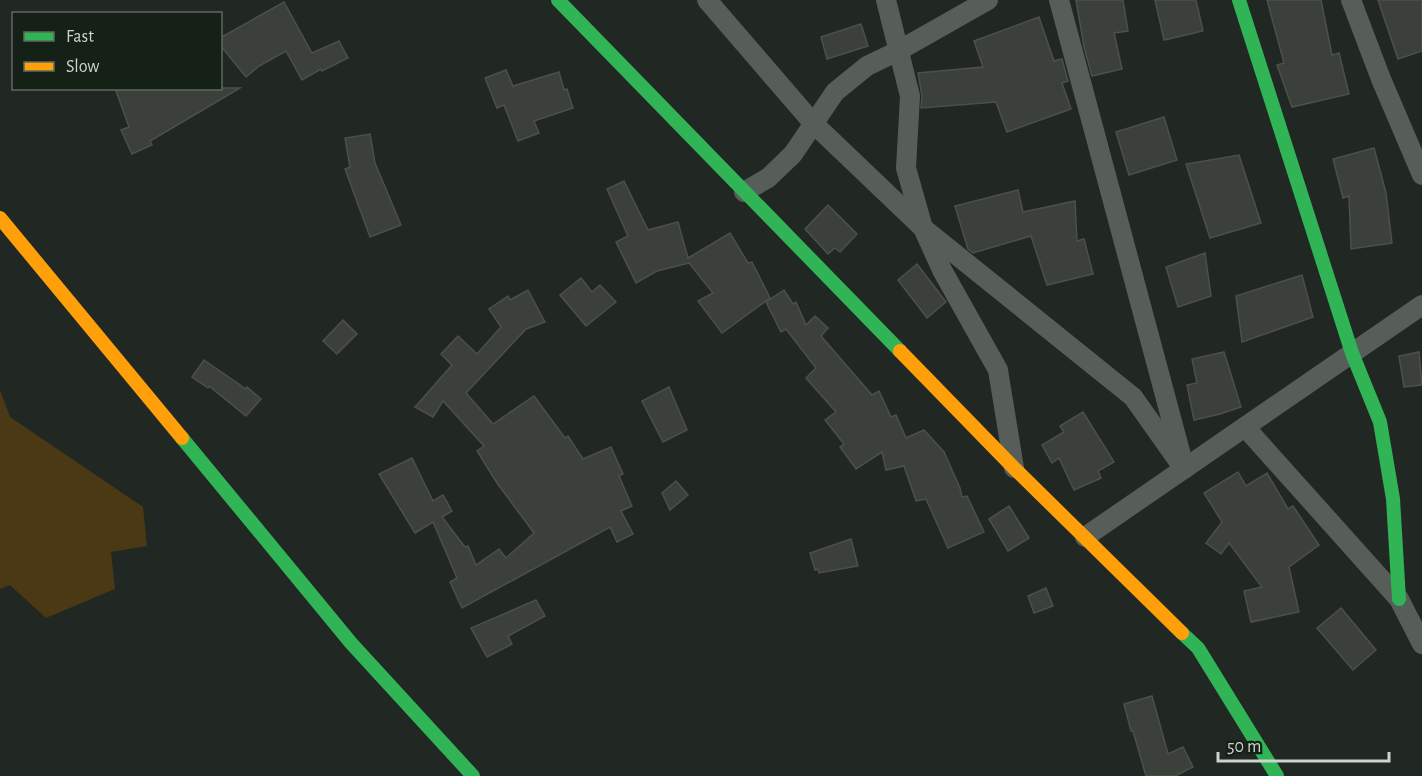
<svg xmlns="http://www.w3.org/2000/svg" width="1422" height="776" font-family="'Alegreya Sans',sans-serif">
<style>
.green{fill:#4a3914}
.building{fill:#3b403a;stroke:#4c504b;stroke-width:1.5}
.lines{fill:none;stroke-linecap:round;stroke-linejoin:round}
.street{stroke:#575d58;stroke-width:20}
.fast{stroke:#30b455;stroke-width:14}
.slow{stroke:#ff9f0a;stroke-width:14}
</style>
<rect width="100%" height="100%" fill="#212722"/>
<polygon class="green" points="0,390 10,417 143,507 147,546 111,552 115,589 46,618 10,585 0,589"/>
<g class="building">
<polygon points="1076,0 1123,0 1128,31 1114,33 1122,69 1092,76 1084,47"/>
<polygon points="1155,0 1196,0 1203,31 1164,40"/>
<polygon points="1267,0 1321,0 1332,55 1339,53 1349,94 1292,107 1277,65 1284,63"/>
<polygon points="1378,0 1422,0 1422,51 1398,59"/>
<polygon points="284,2 312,53 339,41 348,58 322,71 321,69 302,80 286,51 259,66 246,77 220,45 220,38"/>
<polygon points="1039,17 1054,61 1062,59 1068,81 1062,83 1071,109 1007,132 996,102 921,108 922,96 918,73 983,67 974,41"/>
<polygon points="861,24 868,46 827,59 821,37"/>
<polygon points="506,70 513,86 559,72 564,90 567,89 573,108 534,121 539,133 518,141 504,105 497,108 485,78"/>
<polygon points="115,88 240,88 150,141 152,145 132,154 121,130 129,127"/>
<polygon points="1164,117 1177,160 1129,175 1116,132"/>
<polygon points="370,134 375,163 401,225 370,237 345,169 350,167 345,138"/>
<polygon points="1374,148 1386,193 1392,243 1351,249 1349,196 1343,198 1333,159"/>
<polygon points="1239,155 1261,223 1210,238 1186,164"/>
<polygon points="624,181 648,230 678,222 688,258 730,233 748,263 752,262 770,298 722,333 698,301 713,293 689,263 657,271 636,283 616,242 628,236 607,189"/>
<polygon points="1018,190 1023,212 1075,201 1077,241 1084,239 1093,274 1047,285 1031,236 973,253 968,249 955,206"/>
<polygon points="828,205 857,234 840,252 835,248 828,254 805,229"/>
<polygon points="1205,253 1211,296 1178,307 1166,267"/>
<polygon points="917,264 946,302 927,318 898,280"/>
<polygon points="1302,275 1313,317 1242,342 1236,296"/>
<polygon points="581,278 592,292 600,285 616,302 586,326 560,295"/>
<polygon points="528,290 545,322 526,329 466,393 493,424 534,396 565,438 568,436 583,459 611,447 623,474 619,476 632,506 621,511 633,534 617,542 610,527 462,608 450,582 457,578 433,522 415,533 379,474 412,458 433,501 443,495 452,511 442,517 465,547 468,546 476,565 499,549 506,558 534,533 497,483 477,451 484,446 443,401 433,417 415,407 452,365 441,354 458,336 477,354 501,327 489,309 508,296 510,300"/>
<polygon points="784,290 793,304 796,302 806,325 815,316 828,328 821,336 872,395 879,391 891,417 896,415 906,438 924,430 944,452 960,488 962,497 967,496 984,532 948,548 926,499 916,501 904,466 886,470 882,452 856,469 840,447 844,444 825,420 836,412 806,378 816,368 786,329 781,332 766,302"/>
<polygon points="343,320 357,334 337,354 323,341"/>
<polygon points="1224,352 1241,407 1220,414 1194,420 1187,385 1197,383 1192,359"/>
<polygon points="1419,352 1422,385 1404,387 1399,356"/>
<polygon points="204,360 246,389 247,387 261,399 246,416 209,386 208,388 192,377"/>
<polygon points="669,387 687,430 663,442 642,401"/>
<polygon points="1083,412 1114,462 1098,471 1101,478 1074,490 1059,458 1052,463 1042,445 1064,432 1060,426"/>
<polygon points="1238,472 1246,486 1267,473 1288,509 1293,506 1319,545 1289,567 1299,612 1251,622 1244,591 1262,587 1229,543 1221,554 1206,543 1222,522 1204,493"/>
<polygon points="676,481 688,495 670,510 662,493"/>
<polygon points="1009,506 1029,538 1008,551 989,519"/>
<polygon points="851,539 858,566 819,573 818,569 815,570 810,553"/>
<polygon points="1046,588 1053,606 1034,613 1028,596"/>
<polygon points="536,600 545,616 508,636 512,644 487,657 471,628"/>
<polygon points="1341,608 1376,650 1353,670 1317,628"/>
<polygon points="1152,696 1168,754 1183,747 1193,767 1175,776 1146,776 1133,731 1131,731 1124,704"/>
</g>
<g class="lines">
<g class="street">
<polyline points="707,0 813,123 923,228 1133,397 1184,469"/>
<polyline points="886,0 910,96 906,168 923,228 942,270 998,370 1014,468"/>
<polyline points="1059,0 1181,455"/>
<polyline points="1351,0 1381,79 1422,175"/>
<polyline points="744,192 768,178 793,154 835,92 867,66 898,51 988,0"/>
<polyline points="1245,427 1399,599 1422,644"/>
<polyline points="1085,537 1422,305"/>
</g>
<g class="fast">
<polyline points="558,0 900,351"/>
<polyline points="1239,0 1352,353 1380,422 1393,499 1399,599"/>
<polyline points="182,438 351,643 473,776"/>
<polyline points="1182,633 1198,648 1277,776"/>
</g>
<g class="slow">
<polyline points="0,218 182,438"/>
<polyline points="900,351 1014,468 1182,633"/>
</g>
</g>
<rect x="12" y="12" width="210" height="78" fill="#152017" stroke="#5e6860" stroke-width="1.5"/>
<rect x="24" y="32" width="30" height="9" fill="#30b455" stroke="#5e6860" stroke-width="1.5"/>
<text x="66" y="42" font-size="18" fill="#ccd4ce">Fast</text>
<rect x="24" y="62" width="30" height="9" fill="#ff9f0a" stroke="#5e6860" stroke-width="1.5"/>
<text x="66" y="72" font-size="18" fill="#ccd4ce">Slow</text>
<path d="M1218 752v9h171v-9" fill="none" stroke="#ccd4ce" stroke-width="3"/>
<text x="1227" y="752" font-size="18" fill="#ccd4ce" stroke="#152017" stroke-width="4.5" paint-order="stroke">50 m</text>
</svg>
